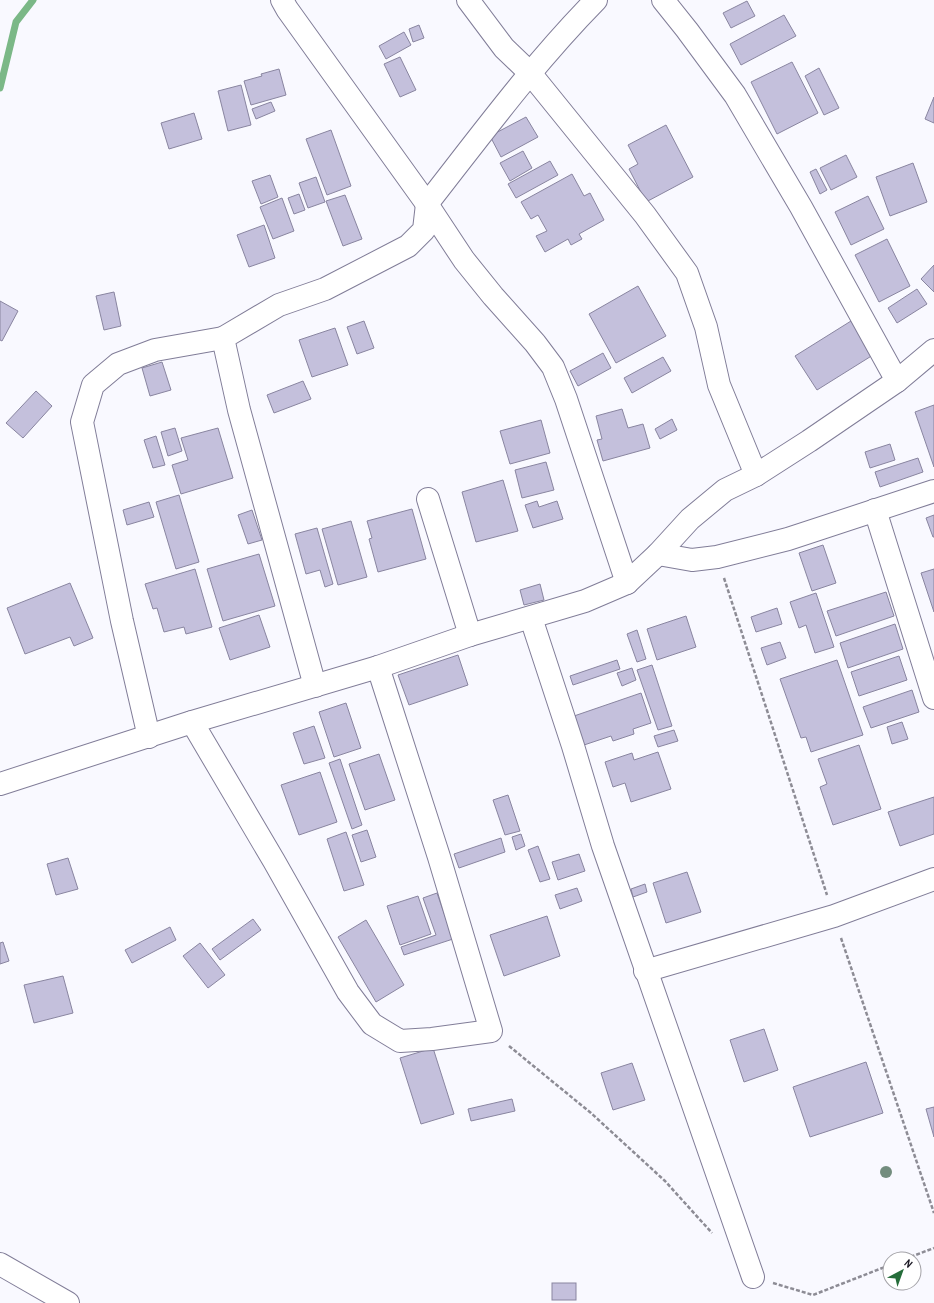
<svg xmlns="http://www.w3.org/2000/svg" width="934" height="1303" font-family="'Archivo Narrow',sans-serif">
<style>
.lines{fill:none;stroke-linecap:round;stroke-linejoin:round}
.stream{stroke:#7bb887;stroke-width:7}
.building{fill:#c4c0dc;stroke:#8985a0}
.minor-casing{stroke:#817d98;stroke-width:24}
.path{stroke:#8d8c95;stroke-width:2.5;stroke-dasharray:4 2;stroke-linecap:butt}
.minor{stroke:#fff;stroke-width:22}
.tree{fill:#738d7e}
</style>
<rect width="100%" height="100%" fill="#f9f9ff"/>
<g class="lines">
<polyline class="stream" points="0,88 16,22 33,0"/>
</g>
<g class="building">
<polygon points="747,1 755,16 731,28 723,13"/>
<polygon points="784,15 796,36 741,65 730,44"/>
<polygon points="419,25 424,38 413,42 409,29"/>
<polygon points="404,32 411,45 386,59 379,46"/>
<polygon points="400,57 416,90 400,97 384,64"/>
<polygon points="792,62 818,113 777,134 751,82"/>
<polygon points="819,68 839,108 824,115 805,76"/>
<polygon points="279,69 286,95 251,105 244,81 262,76 261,74"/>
<polygon points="241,85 251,125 228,131 218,91"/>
<polygon points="934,97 934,123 925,119"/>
<polygon points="271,102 275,111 256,119 252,109"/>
<polygon points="194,113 202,139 169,149 161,123"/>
<polygon points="526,117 538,137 501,157 490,136"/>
<polygon points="666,125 693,177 646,202 629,169 638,164 628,145"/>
<polygon points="331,130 351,186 327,195 306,139"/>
<polygon points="523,151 532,168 510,181 500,163"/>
<polygon points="846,155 857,177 831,190 820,168"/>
<polygon points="550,161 558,175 516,198 508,184"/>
<polygon points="913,163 927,202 890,216 876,177"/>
<polygon points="816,169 827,190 820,194 810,172"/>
<polygon points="572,174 584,196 590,193 604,220 579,234 582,239 571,245 568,239 545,252 536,236 547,231 538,215 531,219 521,202"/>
<polygon points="270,175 278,197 261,204 252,181"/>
<polygon points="316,177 325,202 308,208 299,183"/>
<polygon points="299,194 305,210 294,214 288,198"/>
<polygon points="345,195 362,239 343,246 326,201"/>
<polygon points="868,196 884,229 851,245 835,212"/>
<polygon points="282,198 294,231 273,239 260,207"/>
<polygon points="264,225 275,258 249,267 237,235"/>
<polygon points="887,239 910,286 879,302 855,255"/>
<polygon points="934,265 934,292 921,279"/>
<polygon points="638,286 666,336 616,363 589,314"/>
<polygon points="917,289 927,304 897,323 888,308"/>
<polygon points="114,292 121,326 104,330 96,296"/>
<polygon points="0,301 18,311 2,341 0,340"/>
<polygon points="364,321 374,348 357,354 347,327"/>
<polygon points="851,321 873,355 817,390 795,356"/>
<polygon points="335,328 348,365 312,377 299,340"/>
<polygon points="603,353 611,368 578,386 570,371"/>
<polygon points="663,357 671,371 632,393 624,378"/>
<polygon points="162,362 171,390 150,396 142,368"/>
<polygon points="303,381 311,399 274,413 267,395"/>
<polygon points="36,391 52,406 23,438 6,423"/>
<polygon points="934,405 934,467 915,412"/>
<polygon points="622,409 628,428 643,424 650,448 603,461 597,440 602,439 596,416"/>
<polygon points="672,419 677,430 660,439 655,429"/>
<polygon points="541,420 550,453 510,464 500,431"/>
<polygon points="175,428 182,451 168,456 161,432"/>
<polygon points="218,428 233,478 181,494 172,465 188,460 181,438"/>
<polygon points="156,436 165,465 153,468 144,440"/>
<polygon points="890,444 895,460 870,468 865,452"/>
<polygon points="918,458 923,472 880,487 875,472"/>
<polygon points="546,462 554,490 522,498 515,470"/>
<polygon points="503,480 518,531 476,542 462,492"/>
<polygon points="179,495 199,562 176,569 156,502"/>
<polygon points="537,501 539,507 557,501 563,519 533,528 525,505"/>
<polygon points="149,502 154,517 127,525 123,510"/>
<polygon points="412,509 426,559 378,572 369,539 372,538 367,521"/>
<polygon points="252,510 262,540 248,544 238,515"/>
<polygon points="934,515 934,537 933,537 926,518"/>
<polygon points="351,521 367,577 338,585 322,529"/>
<polygon points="317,528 333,584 325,587 320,570 306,574 295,534"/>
<polygon points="823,545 836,583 812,591 799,553"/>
<polygon points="259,554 275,606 223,621 207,569"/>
<polygon points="195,569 212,627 186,634 184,627 164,632 157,608 153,609 145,584"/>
<polygon points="934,569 934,612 921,573"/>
<polygon points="70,583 93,638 74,646 70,637 25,654 7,608"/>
<polygon points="540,584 544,600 524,605 520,590"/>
<polygon points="886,592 894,616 836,636 827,611"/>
<polygon points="816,593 834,647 815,653 806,625 799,628 790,602"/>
<polygon points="777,608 782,624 756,632 751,617"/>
<polygon points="259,615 270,647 230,660 219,628"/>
<polygon points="686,616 696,647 657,660 647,629"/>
<polygon points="895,624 903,649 848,668 840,643"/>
<polygon points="637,630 646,659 637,662 627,634"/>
<polygon points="780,642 786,658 767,665 761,648"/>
<polygon points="458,655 468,685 409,705 398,675"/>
<polygon points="899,656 907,680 859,696 851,672"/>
<polygon points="617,660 620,669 573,685 570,676"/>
<polygon points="837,660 863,735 811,752 806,737 801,738 780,679"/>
<polygon points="652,665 672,726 658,730 637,670"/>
<polygon points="632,668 636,680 622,686 617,673"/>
<polygon points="912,690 919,712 871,728 863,707"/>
<polygon points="641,693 651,723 633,729 634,734 613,741 611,736 584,745 574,716"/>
<polygon points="346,703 361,748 334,757 319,712"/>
<polygon points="902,722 908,739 892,744 887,727"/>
<polygon points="314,726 325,758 304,764 293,733"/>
<polygon points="674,730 678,741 658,747 654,736"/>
<polygon points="859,745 881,809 833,825 820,787 827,784 818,759"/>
<polygon points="658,752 671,789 631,802 625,783 613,787 605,762 632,753 634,760"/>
<polygon points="379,754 395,800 365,810 349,764"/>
<polygon points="340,759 362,825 352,829 329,763"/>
<polygon points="320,772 337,822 299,835 281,785"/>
<polygon points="508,795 520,831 505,835 493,800"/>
<polygon points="934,797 934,834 900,846 888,812"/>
<polygon points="367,830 376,857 361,862 352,835"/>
<polygon points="346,832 364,885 344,891 327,839"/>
<polygon points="521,834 525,846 516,850 512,837"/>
<polygon points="501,838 505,852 459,868 454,854"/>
<polygon points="538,846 550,879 540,882 528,850"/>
<polygon points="579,854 585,871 558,880 552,862"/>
<polygon points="68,858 78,889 56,895 47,864"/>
<polygon points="687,872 701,912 666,923 653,883"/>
<polygon points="645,884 647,892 633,897 631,889"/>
<polygon points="577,888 582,901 560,909 555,895"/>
<polygon points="437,893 453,939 404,955 401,947 436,935 423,898"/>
<polygon points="418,896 431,934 400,945 387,906"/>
<polygon points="547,916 560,956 504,976 490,935"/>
<polygon points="253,919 261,930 220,960 212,949"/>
<polygon points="366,920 404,985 376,1002 338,937"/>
<polygon points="170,927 176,940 132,963 125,950"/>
<polygon points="3,942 9,961 0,964 0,943"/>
<polygon points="200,943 225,975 208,988 183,956"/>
<polygon points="63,976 73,1013 34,1023 24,985"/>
<polygon points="764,1029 778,1070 744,1082 730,1040"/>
<polygon points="433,1048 454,1114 421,1124 400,1058"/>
<polygon points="866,1062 883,1113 810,1137 793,1087"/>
<polygon points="632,1063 645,1100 613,1110 601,1073"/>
<polygon points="512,1099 515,1111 471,1121 468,1109"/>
<polygon points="934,1107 934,1137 926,1109"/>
<rect x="552" y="1283" width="24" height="17"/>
</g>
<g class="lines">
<defs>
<g id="minor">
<polyline points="282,0 287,9 427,204 464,260 493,296 535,343 553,367 566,399 627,583"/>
<polyline points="468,0 504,48 530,73 645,215 687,273 706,327 719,385 756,475"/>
<polyline points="663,0 687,30 735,95 801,207 897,381"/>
<polyline points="428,499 470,635"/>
<polyline points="875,510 934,698"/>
<polyline points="658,554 692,560 717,557 788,539 934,491"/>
<polyline points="531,618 573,746 603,846 753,1277"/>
<path d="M 315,686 L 239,410 L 223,338 L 279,305 L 325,289 L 408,246 L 424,230 L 427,204 C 481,135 534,63 596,0"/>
<polyline points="192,722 274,861 348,992 372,1024 400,1041 432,1039 491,1031 439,857 378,667"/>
<polyline points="149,737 122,621 82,422 93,385 118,364 155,350 223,338"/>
<polyline points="0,784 192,722 378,667 470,635 585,601 627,583 658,554 690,519 725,490 756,475 809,441 897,381 934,350"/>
<polyline points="645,971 834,916 934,879"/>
<polyline points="0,1264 68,1303"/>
</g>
</defs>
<use href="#minor" class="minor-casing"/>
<g class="path">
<polyline points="724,578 827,895"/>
<polyline points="841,938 934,1213"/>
<polyline points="509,1046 591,1113 665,1181 712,1233"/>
<polyline points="905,1259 934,1248"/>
<polyline points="773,1283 813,1295 890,1265"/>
</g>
<use href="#minor" class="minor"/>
</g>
<circle class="tree" cx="886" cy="1172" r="6"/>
<g transform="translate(902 1271) rotate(41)"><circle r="19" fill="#ffffff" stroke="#a3a2a7"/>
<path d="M0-3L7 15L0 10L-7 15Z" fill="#256d3a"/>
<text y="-6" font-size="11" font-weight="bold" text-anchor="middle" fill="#191722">N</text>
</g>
</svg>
